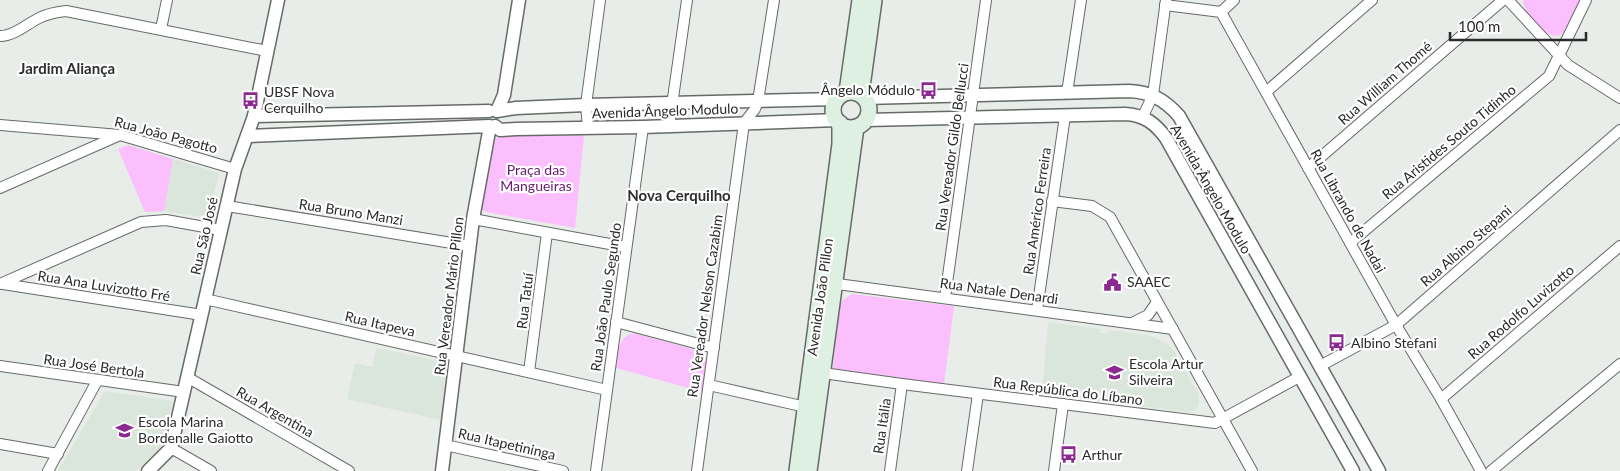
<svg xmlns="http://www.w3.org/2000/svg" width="1620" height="471" font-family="Lato,sans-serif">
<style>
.built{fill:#dae5db}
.green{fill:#fcbffe}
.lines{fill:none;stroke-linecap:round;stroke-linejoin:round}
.minor-casing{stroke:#666b67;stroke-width:12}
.tertiary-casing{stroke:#666b67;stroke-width:15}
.secondary-casing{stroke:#666b67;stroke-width:18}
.minor{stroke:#fff;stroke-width:10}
.tertiary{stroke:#fff;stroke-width:12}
.secondary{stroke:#ddf0e1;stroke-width:15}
.labels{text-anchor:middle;stroke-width:4.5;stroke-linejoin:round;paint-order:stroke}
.street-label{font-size:14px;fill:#292a29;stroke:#fff}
.poi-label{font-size:14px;fill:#292a29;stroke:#fff;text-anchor:start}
.park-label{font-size:14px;fill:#681a6d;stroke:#fff}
.neighbourhood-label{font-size:15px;font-weight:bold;fill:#2c2f2c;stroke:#fff}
</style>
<rect width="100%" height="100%" fill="#e8ede9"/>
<g class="built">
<polygon points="173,159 219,173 208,218 164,211"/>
<polygon points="1048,322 1100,329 1101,333 1106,333 1110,330 1152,336 1167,344 1174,351 1199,395 1199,405 1193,411 1187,412 1042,393"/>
<polygon points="377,348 443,362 446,367 441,420 347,399 355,363 372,367"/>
<polygon points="105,391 173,401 164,442 159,450 135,471 58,471"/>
</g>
<g class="green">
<path d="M 1523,0 L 1580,0 C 1576,8 1568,31 1560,35 C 1546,41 1523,12 1523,0 Z"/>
<polygon points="584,135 575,228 486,212 482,210 481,205 492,140 502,136"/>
<polygon points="128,145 173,159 164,211 145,212 118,149"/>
<polygon points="852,294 954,306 944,384 833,369 838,308 843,300"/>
<path d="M 634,333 L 696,350 C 713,359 705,376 703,392 L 616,368 C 618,353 617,337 634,333 Z"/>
</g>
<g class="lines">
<defs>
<g id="minor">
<polyline points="1508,0 1568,65 1620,98"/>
<polyline points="1165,5 1221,12 1396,325 1441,399 1481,471"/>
<polyline points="1221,12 1234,0"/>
<polyline points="161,29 167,0"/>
<path d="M 0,36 C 14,36 27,24 39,18 C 47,14 57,12 66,11 L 267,51"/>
<polyline points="1266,92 1372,0"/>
<polyline points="1067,93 1081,0"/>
<polyline points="1143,116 1153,95 1166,0"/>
<polyline points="0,125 120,135 235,169"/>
<polyline points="669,126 687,0"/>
<polyline points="588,128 586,105 600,0"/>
<polyline points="1308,168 1503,0"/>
<polyline points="0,188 120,135"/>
<polyline points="1052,201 1092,206 1110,217 1252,471"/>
<polyline points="227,206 470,246"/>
<polyline points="473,219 626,247"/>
<polyline points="1350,243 1549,76 1586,0"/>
<polyline points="830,283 1173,329"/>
<polyline points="0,284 141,222 166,220 221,230"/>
<polyline points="3,284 202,315"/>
<polyline points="945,298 986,0"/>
<polyline points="205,299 607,390"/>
<polyline points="1037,310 1065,116"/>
<polyline points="616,322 714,348"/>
<polyline points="1132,323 1148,315 1157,302"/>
<polyline points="0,366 184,392"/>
<polyline points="1320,366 1396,325 1620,130"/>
<polyline points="529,372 547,233"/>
<polyline points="823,373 902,384 1215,423 1299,377"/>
<polyline points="187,377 349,471"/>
<polyline points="709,385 810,408"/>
<polyline points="1441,399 1620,246"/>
<polyline points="0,444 58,454"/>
<polyline points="445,445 563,471"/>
<polyline points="171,448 211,471"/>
<polyline points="48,471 97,381"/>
<polyline points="596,471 643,127"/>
<polyline points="697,471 744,123 755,109 758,101 774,0"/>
<polyline points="890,471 902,384"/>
<polyline points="967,471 978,394"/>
<polyline points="1054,471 1063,404"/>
<polyline points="1491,471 1620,364"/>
</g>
<g id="tertiary">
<path d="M 865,98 L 1129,91 C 1151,92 1165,100 1179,116 L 1379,471"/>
<polyline points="497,111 516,108 586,105 837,99"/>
<polyline points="497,111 504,95 519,0"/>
<polyline points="254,116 489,111"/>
<path d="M 866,120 L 1125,114 C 1144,115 1155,123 1166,138 L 1353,471"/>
<polyline points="495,126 500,130 516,129 643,127 837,120"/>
<polyline points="247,136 490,126 473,219 442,471"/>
<polyline points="148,471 171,448 235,169 254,116 278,0"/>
</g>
<g id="secondary">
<polyline points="847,92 860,0"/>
<circle cx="851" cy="110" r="18"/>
<polyline points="861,94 874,0"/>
<polyline points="797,471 840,144 840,123"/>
<polyline points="809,471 856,127"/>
</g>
</defs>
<use href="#minor" class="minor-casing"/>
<use href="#tertiary" class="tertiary-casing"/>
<use href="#secondary" class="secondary-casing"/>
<use href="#minor" class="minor"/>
<use href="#tertiary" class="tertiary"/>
<use href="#secondary" class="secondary"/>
</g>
<defs>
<symbol id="bus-bare" viewBox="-9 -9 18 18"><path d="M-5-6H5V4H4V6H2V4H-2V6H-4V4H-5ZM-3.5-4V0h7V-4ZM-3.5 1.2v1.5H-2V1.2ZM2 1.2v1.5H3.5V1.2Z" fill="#8b2991" stroke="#fff" stroke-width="2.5" paint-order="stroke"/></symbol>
<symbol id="civic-bare" viewBox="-9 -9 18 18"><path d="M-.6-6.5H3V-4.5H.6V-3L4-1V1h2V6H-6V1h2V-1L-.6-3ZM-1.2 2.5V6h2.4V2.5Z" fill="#8b2991" stroke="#fff" stroke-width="2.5" paint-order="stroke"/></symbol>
<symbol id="school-bare" viewBox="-9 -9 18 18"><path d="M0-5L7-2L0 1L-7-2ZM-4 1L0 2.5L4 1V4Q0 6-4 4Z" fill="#8b2991" stroke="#fff" stroke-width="2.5" paint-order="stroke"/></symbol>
</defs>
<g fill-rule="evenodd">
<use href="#bus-bare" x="916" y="78" width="25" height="25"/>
<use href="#bus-bare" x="238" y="88" width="25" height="25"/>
<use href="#civic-bare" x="1100" y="270" width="25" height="25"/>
<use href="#bus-bare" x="1324" y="330" width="25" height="25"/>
<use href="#school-bare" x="1102" y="360" width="25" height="25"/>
<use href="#school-bare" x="112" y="418" width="25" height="25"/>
<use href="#bus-bare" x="1056" y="442" width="25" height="25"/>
</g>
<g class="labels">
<g class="street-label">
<text transform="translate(1385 83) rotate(-41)" y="5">Rua William Thomé</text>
<text transform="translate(665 111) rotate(-2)" y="5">Avenida Ângelo Modulo</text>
<text transform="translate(166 135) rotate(15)" y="5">Rua João Pagotto</text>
<text transform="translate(1449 142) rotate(-40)" y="5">Rua Aristides Souto Tidinho</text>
<text transform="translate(952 147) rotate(-82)" y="5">Rua Vereador Gildo Bellucci</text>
<text transform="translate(1211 189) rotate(60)" y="5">Avenida Ângelo Modulo</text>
<text transform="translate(1037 211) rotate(-82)" y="5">Rua Américo Ferreira</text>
<text transform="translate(1348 211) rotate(61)" y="5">Rua Librando de Nadai</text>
<text transform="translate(351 212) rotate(9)" y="5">Rua Bruno Manzi</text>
<text transform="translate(204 236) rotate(-77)" y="5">Rua São José</text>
<text transform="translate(1466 246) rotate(-41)" y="5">Rua Albino Stepani</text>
<text transform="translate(104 286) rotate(9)" y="5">Rua Ana Luvizotto Fré</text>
<text transform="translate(999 291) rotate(8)" y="5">Rua Natale Denardi</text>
<text transform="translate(449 296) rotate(-83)" y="5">Rua Vereador Mário Pillon</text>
<text transform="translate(606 297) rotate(-82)" y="5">Rua João Paulo Segundo</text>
<text transform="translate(820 297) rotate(-82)" y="5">Avenida João Pillon</text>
<text transform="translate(525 301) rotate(-83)" y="5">Rua Tatuí</text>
<text transform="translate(705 306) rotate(-82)" y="5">Rua Vereador Nelson Cazabim</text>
<text transform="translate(1521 312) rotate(-41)" y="5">Rua Rodolfo Luvizotto</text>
<text transform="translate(380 324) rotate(13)" y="5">Rua Itapeva</text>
<text transform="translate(94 366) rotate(8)" y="5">Rua José Bertola</text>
<text transform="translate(1068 391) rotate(7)" y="5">Rua República do Líbano</text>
<text transform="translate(275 412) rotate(30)" y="5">Rua Argentina</text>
<text transform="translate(882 426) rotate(-82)" y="5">Rua Itália</text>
<text transform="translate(507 444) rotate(13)" y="5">Rua Itapetininga</text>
</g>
<g class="poi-label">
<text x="915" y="95" text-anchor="end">Ângelo Módulo</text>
<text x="264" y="97">UBSF Nova<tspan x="264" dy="16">Cerquilho</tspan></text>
<text x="1127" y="287">SAAEC</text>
<text x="1351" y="348">Albino Stefani</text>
<text x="1129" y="369">Escola Artur<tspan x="1129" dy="16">Silveira</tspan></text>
<text x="138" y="427">Escola Marina<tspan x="138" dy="16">Bordenalle Gaiotto</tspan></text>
<text x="1082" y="460">Arthur</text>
</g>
<g class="park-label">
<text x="536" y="175">Praça das<tspan x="536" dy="16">Mangueiras</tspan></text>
</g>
<g class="neighbourhood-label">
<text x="67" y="74">Jardim Aliança</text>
<text x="679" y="201">Nova Cerquilho</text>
</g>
</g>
<path d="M1450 32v8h136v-8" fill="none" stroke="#292a29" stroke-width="2.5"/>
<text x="1458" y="32" font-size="15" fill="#292a29" stroke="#ffffff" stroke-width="4" paint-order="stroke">100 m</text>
</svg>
